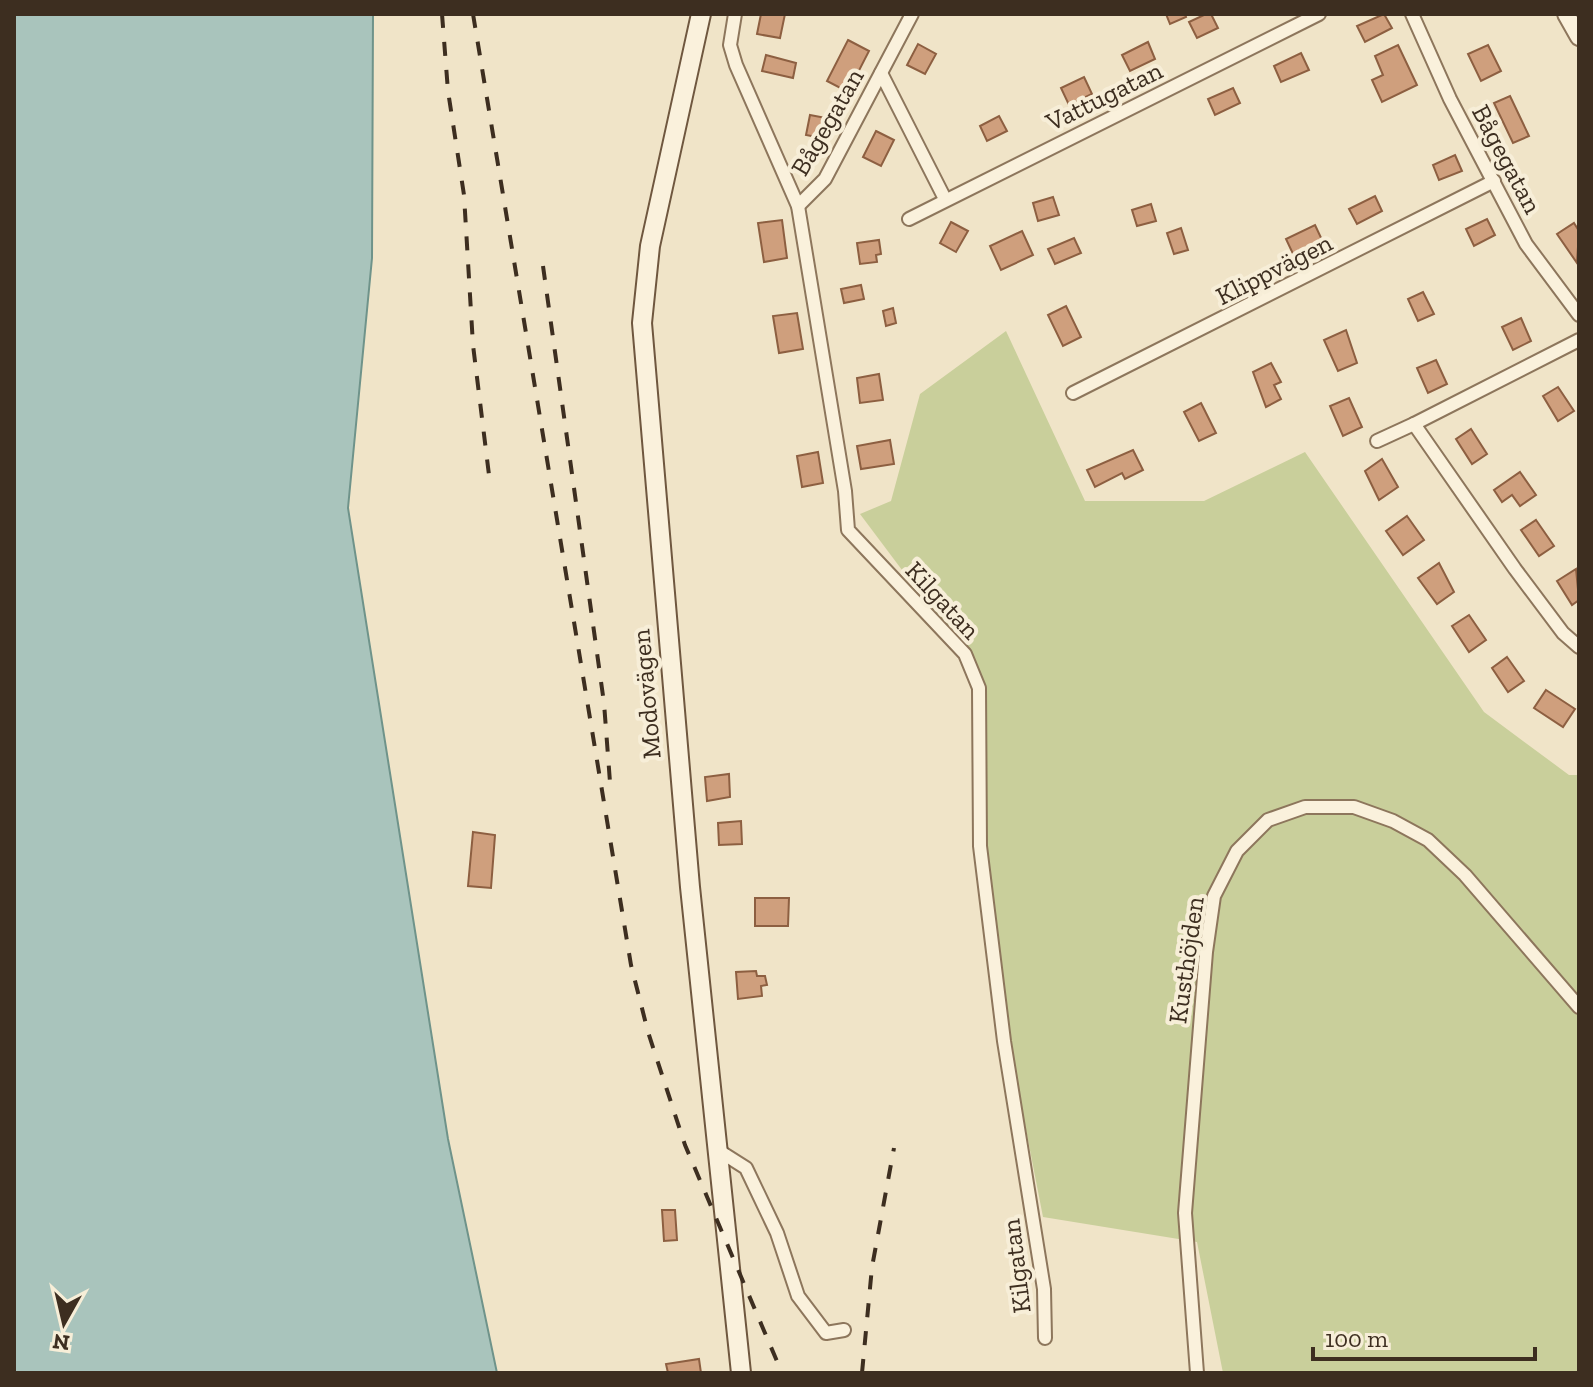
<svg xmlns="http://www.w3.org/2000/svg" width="1593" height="1387" font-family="'Zilla Slab',serif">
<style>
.green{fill:#c9cf9b}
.water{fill:#a9c4bc;stroke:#6f938a;stroke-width:2}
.building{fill:#cf9f7d;stroke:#8d5f41;stroke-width:2}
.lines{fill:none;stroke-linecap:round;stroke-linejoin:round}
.minor-casing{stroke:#8d765c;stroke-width:16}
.tertiary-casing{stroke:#8d765c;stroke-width:20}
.secondary-casing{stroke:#6f573f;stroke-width:22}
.minor{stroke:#faf1dc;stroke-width:12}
.tertiary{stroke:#faf1dc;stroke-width:16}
.secondary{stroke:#faf1dc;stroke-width:18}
.rail{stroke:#3d2e20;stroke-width:4;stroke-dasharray:14 14;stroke-linecap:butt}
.labels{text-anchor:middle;stroke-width:8;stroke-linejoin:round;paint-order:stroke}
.street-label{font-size:26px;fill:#3d2e20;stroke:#f7eed8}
</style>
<rect width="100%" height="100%" fill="#f0e4c8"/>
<polygon class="green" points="1006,331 1085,501 1204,501 1305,452 1484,712 1569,775 1579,775 1579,1373 1223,1373 1197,1242 1043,1217 1021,1104 980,846 982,701 965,654 860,514 891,501 920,394"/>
<polygon class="water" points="14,14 373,14 372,258 348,508 448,1139 497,1373 14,1373"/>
<g class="building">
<polygon points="761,14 785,14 780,38 757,34"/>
<polygon points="1166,14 1185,14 1186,17 1170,24"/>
<polygon points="1206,14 1211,14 1218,28 1197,38 1189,22"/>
<polygon points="1384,14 1392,28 1365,42 1357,26"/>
<polygon points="848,40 869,51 848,92 827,81"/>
<polygon points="1148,42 1155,59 1130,71 1122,55"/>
<polygon points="918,44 936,54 925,74 907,65"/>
<polygon points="1398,45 1417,85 1382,102 1372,80 1383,75 1375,56"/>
<polygon points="1488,45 1501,71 1481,81 1468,54"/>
<polygon points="1301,53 1309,70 1281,82 1274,66"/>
<polygon points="766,55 796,63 793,78 762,71"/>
<polygon points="1084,77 1092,94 1069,105 1061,88"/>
<polygon points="1233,88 1240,103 1215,115 1208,99"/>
<polygon points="1510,96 1529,136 1513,143 1494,103"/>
<polygon points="810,115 826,118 822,138 806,135"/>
<polygon points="999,116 1007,131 987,141 980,126"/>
<polygon points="876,131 894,140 881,166 863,157"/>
<polygon points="1455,155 1462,171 1439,180 1433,165"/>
<polygon points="1375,196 1382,211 1357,224 1349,209"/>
<polygon points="1053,197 1059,215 1038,221 1033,203"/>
<polygon points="1151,204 1156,221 1137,226 1132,210"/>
<polygon points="1487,219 1495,235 1474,246 1466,229"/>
<polygon points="782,220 787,258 764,262 758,223"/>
<polygon points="951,222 968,231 956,252 940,243"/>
<polygon points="1574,223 1579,231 1577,263 1557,234"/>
<polygon points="1315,225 1323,242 1294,256 1286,239"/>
<polygon points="1181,228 1188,250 1174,254 1167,233"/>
<polygon points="1022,231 1033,255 1001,270 990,246"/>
<polygon points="1074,238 1081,253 1055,264 1048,249"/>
<polygon points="879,240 881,254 876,255 877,262 860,264 857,243"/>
<polygon points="861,285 864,299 844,303 841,289"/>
<polygon points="1423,292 1434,314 1418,321 1408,299"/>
<polygon points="1066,306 1081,337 1063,346 1048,315"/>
<polygon points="893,308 896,323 886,326 883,311"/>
<polygon points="797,313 803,349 779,353 773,316"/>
<polygon points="1521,318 1531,341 1513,350 1502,327"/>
<polygon points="1346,330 1357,363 1338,371 1324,340"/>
<polygon points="1436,360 1447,384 1428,393 1417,368"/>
<polygon points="1271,363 1281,382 1274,385 1281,399 1266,407 1253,372"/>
<polygon points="879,374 883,400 860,403 857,378"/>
<polygon points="1558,387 1574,411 1558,421 1543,396"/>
<polygon points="1349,398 1362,427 1343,436 1330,406"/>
<polygon points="1201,403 1216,433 1199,441 1184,412"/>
<polygon points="1471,429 1487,454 1472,464 1456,439"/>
<polygon points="890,440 894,464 861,469 857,446"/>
<polygon points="1133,450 1143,470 1125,479 1122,473 1095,487 1087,470"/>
<polygon points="818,452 823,483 802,487 797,456"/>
<polygon points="1382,459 1398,487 1379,500 1365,471"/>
<polygon points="1520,472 1536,495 1520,506 1512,495 1502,502 1494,490"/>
<polygon points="1407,516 1424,540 1403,555 1386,531"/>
<polygon points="1536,520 1554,546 1539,556 1521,530"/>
<polygon points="1439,563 1454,592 1437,604 1418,578"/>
<polygon points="1576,569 1579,600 1572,605 1557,581"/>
<polygon points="1469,615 1486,640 1469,652 1452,626"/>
<polygon points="1507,657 1524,681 1508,692 1492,668"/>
<polygon points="1546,690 1575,709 1563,727 1534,708"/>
<polygon points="729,774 730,797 707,801 705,777"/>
<polygon points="741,821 742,844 719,845 718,823"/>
<polygon points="473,832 495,835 491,888 468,886"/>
<polygon points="755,898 789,898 788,926 755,926"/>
<polygon points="756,971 757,976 765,976 767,985 761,986 762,996 738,999 736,972"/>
<polygon points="662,1210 675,1210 677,1240 664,1241"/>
<polygon points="699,1359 701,1373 668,1373 666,1364"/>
</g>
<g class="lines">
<defs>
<g id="minor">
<polyline points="735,14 730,45 736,65 798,206 845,491 848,530 965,654 979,688 980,846 1004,1041 1044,1289 1045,1338"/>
<polyline points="1412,14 1450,99 1526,244 1579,315"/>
<polyline points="881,73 945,199"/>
<polyline points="798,206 825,179 912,14"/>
<polyline points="909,219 1319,14"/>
<polyline points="1579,340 1414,424 1515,569 1563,633 1579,647"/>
<polyline points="1073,393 1494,181"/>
<polyline points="1377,441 1414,424"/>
<polyline points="716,1149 746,1168 777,1233 798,1296 826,1333 844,1330"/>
<polyline points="1197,1373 1185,1213 1206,952 1214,896 1237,851 1268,820 1305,807 1354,807 1393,821 1428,840 1465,875 1579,1007"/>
</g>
<polyline id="tertiary" points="1566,14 1579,37"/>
<polyline id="secondary" points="701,14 650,246 642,323 690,887 741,1373"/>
</defs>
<use href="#minor" class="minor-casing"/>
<use href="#tertiary" class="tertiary-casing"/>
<use href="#secondary" class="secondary-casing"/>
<use href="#minor" class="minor"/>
<use href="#tertiary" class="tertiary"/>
<use href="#secondary" class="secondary"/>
<g class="rail">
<polyline points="442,14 448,91 464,195 473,345 489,475"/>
<polyline points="473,14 631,965 648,1032 685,1145 782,1373"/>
<polyline points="543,266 604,703 610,782"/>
<polyline points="862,1373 872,1267 894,1148"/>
</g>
</g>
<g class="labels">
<g class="street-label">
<text transform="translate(1104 96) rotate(-26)" y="9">Vattugatan</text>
<text transform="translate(827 122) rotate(-60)" y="9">Bågegatan</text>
<text transform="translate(1507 159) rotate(62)" y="9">Bågegatan</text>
<text transform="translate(1274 269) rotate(-27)" y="9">Klippvägen</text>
<text transform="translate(943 600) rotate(47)" y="9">Kilgatan</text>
<text transform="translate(646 694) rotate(-95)" y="9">Modovägen</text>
<text transform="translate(1186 960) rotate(-82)" y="9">Kusthöjden</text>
<text transform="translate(1016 1266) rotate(-97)" y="9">Kilgatan</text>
</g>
</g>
<rect width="1593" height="1387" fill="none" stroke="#3d2e20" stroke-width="32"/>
<g transform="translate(64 1323) rotate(188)" stroke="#f7eed8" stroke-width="6" paint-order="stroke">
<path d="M0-6L14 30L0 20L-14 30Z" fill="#3d2e20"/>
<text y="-12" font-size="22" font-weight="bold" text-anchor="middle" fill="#3d2e20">N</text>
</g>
<path d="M1313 1347v12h222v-12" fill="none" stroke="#3d2e20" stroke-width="4"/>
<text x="1325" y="1347" font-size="24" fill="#3d2e20" stroke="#f7eed8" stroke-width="6" paint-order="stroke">100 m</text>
</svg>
